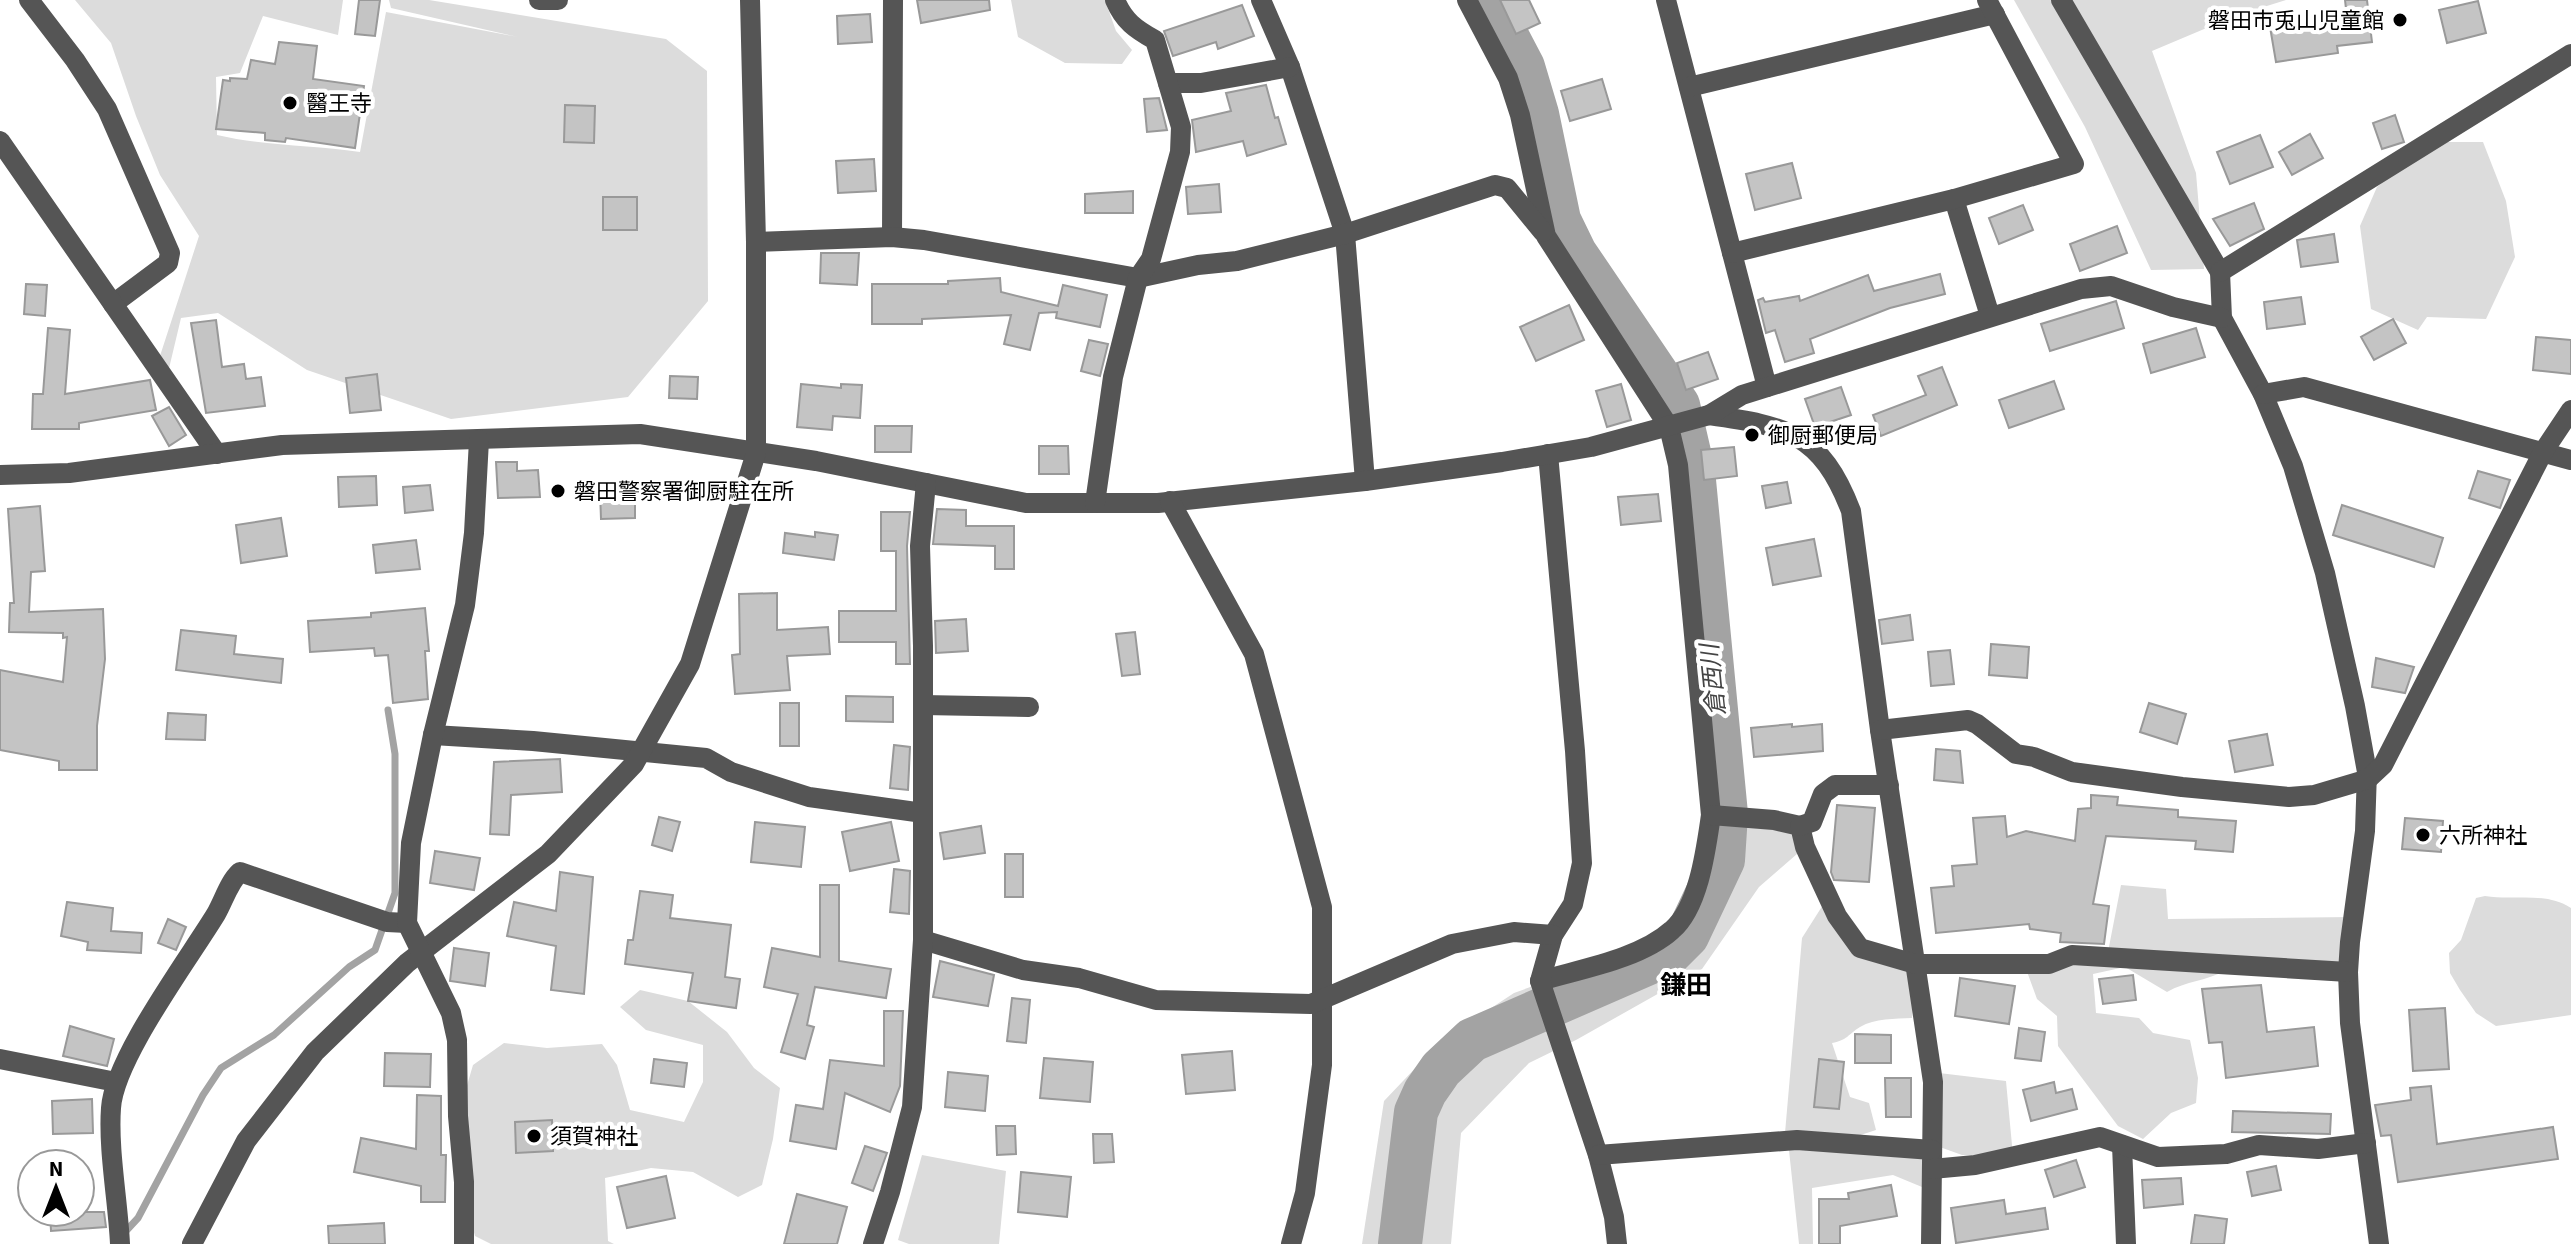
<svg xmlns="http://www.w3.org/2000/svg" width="2571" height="1244" font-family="'Source Sans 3','Noto Sans JP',sans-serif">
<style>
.green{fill:#dcdcdc}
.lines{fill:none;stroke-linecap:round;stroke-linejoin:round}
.stream{stroke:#a3a3a3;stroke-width:7}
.river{stroke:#a3a3a3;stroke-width:44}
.building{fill:#c4c4c4;stroke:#999;stroke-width:2}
.minor{stroke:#555;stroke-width:20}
.poi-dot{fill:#000;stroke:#fff;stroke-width:3}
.labels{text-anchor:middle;stroke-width:8;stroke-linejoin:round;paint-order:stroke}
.poi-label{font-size:22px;fill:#000;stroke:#fff;text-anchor:start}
.water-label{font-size:24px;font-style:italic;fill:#444;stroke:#fff}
.quarter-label{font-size:26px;font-weight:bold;fill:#000;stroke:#fff}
</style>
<rect width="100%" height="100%" fill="#fff"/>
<g class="green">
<path d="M 75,0 L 343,0 L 338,35 L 263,16 L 240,73 L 216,77 L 217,135 C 264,146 312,145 360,152 L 386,12 L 518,37 L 391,8 L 389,0 L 429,0 L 666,39 L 707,71 L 708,301 L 628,397 L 451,419 L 307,370 L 218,313 L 181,318 L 166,381 L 159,359 L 199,236 L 160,175 L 136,116 L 111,43 Z"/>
<polygon points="1011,0 1105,0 1116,31 1132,50 1122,64 1065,63 1018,37"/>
<polygon points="2014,0 2286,0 2235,16 2152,51 2196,173 2204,269 2151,270 2085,127"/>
<polygon points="2430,142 2483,142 2506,201 2515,257 2486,319 2427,317 2418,330 2371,309 2360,226 2377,187"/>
<polygon points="1711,815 1800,826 1805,847 1759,887 1702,969 1576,1040 1529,1063 1461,1133 1451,1244 1362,1244 1384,1101 1441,1041 1514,993 1580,969 1673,930"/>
<path d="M 2121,885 L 2166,889 L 2168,919 L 2353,917 L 2348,972 L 2226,970 C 2207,981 2186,981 2167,992 L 2125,967 L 2093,974 L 2096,1013 L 2139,1018 L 2153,1033 L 2190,1040 L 2198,1078 L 2196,1103 L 2171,1113 L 2143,1139 L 2118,1126 L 2058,1046 L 2057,1016 L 2037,999 L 2026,969 L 2107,957 Z"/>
<path d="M 2485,896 C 2514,901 2544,891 2571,908 L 2571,1015 L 2496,1026 L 2476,1013 L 2460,990 L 2450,973 L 2449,953 L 2461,940 L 2476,898 Z"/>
<path d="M 1828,897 L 1860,948 L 1915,964 L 1912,1018 C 1895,1019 1875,1018 1860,1027 C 1847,1035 1848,1040 1832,1043 L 1850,1097 L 1869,1103 L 1876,1130 L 1836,1143 L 1785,1133 L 1802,938 Z"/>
<polygon points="640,990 688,1001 727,1032 754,1068 780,1088 773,1139 762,1185 738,1197 693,1172 651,1168 605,1178 608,1241 614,1244 491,1244 475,1236 464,1196 458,1116 473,1065 504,1043 547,1048 602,1044 617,1065 630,1110 684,1122 703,1082 703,1045 646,1030 620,1007"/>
<polygon points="1939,1073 2006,1081 2013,1156 1962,1155 1937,1146"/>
<polygon points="1788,1141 1925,1150 1922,1187 1893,1175 1812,1188 1813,1244 1799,1244"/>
<polygon points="922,1155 1006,1171 999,1244 909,1244 898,1240"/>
</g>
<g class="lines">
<polyline class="stream" points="125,1232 138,1218 203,1095 221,1068 274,1035 349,967 375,950 395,893 395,754 388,710"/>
<polyline class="river" points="1400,1244 1416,1112 1425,1092 1441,1069 1472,1040 1669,954 1687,936 1723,860 1726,814 1693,470 1678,405 1575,253 1559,220 1537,114 1523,67 1488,0"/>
</g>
<g class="building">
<polygon points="359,0 380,0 375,36 355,34"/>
<polygon points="917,0 989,0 990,10 921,23"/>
<polygon points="1500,0 1529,0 1540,23 1516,34"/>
<polygon points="2345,0 2367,0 2372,42 2337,46 2338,53 2276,62 2269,21 2346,9"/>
<polygon points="2478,1 2486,33 2447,43 2439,10"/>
<polygon points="1242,5 1254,36 1218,49 1216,42 1173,56 1164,31"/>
<polygon points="870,14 872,42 838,44 837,16"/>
<polygon points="279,42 317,46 313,79 364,86 355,148 286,138 285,142 265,140 265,133 216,129 223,80 230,81 230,78 247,79 251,60 275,64"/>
<polygon points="1602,79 1611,109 1570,121 1561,91"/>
<polygon points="1266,85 1275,118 1278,117 1286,144 1247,156 1243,141 1196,152 1192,120 1231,111 1226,93"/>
<polygon points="1159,98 1167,130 1147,132 1144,99"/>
<polygon points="565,105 595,106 594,143 564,142"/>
<polygon points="2395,115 2404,142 2382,149 2373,123"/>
<polygon points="2310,134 2323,158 2292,175 2279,152"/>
<polygon points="2260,135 2273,167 2230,184 2217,152"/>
<polygon points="874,159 876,191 838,193 836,161"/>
<polygon points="1792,163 1801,198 1755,210 1746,174"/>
<polygon points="1219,184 1221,212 1188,214 1186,187"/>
<polygon points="1133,191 1133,213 1085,213 1085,194"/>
<rect x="603" y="197" width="34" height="33"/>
<polygon points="2254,203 2264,229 2230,246 2213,219"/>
<polygon points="2023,205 2033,230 1999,244 1989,218"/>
<polygon points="2117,226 2127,253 2080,271 2070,244"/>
<polygon points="2334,234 2338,262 2301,267 2297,240"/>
<polygon points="821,253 859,253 857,285 820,283"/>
<polygon points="1940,274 1945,294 1890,308 1810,339 1814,353 1785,362 1775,330 1766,333 1758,300 1763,298 1765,302 1799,296 1800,301 1868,275 1874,291"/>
<polygon points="1000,278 1001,292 1058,306 1063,285 1107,295 1100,327 1056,318 1057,312 1039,313 1030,350 1004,344 1011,315 922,319 922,324 872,324 872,284 948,284 948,281"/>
<polygon points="26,284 47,285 45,316 24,314"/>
<polygon points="2301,297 2305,324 2267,329 2264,302"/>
<polygon points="2116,301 2124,328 2050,351 2041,324"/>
<polygon points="1569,305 1584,340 1536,361 1520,327"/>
<polygon points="2393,319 2406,343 2374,360 2361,337"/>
<polygon points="216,320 222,367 244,364 246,379 261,377 265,406 206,413 191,323"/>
<polygon points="48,328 70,330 65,394 150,380 156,410 79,423 79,429 32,429 33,394 43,394"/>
<polygon points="2196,328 2205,357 2151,373 2143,344"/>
<polygon points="2536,337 2571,340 2571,374 2533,370"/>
<polygon points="1089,340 1108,344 1100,376 1081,371"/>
<polygon points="1708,352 1718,379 1686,390 1677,363"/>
<polygon points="1942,367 1957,405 1881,436 1873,415 1926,395 1918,376"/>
<polygon points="377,374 381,410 350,413 346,378"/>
<polygon points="670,376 698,377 697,399 669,398"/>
<polygon points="2054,381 2064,409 2009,428 1999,400"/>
<polygon points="801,384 841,388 841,384 862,385 860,418 833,416 832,430 797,427"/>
<polygon points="1621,384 1631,420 1607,427 1596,391"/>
<polygon points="1841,387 1851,415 1815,427 1805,399"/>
<polygon points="169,407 186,435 169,446 152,416"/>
<polygon points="875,426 912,426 911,452 875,452"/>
<polygon points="1039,446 1068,446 1069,474 1039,474"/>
<polygon points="1734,447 1737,476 1704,480 1701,450"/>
<polygon points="496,462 517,462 517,471 538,470 540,497 498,498"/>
<polygon points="2478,471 2510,480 2500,508 2469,498"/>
<polygon points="376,476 377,505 339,507 338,477"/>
<polygon points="1787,482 1791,503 1766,508 1762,486"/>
<polygon points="430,485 433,510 405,513 403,487"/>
<polygon points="635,490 635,518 601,519 600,491"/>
<polygon points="1658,494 1661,521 1621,525 1618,497"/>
<polygon points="2342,505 2443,538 2434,567 2333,535"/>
<polygon points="40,506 45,571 31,572 29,612 103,609 105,659 97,726 97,770 59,770 59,761 0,750 0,670 63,682 67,637 63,638 63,633 9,632 10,603 14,603 8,509"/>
<polygon points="937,509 966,510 966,526 1014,526 1014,569 995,569 995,546 933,544"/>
<polygon points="881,512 910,512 907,546 910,664 896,664 896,642 839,642 839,611 896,611 896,551 881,551"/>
<polygon points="281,518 287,556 241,563 236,525"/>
<polygon points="815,532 838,535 834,560 783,553 785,533 815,537"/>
<polygon points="1814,539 1821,576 1773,585 1766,548"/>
<polygon points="416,540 420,569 376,573 373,545"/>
<polygon points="777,593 777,630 828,627 830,654 787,656 790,690 735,694 732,655 740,654 739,594"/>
<polygon points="425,608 429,651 425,651 428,699 393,703 388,655 375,656 374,648 310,652 308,621 371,617 371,613"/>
<polygon points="1910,615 1913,640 1882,644 1879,620"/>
<polygon points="966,619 968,651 936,653 935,621"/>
<polygon points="181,630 236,636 234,654 283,659 281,683 176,670"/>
<polygon points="1135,632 1140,674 1122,676 1116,634"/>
<polygon points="1991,644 2029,647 2027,678 1989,675"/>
<polygon points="1950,650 1954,684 1931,686 1928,652"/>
<polygon points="2376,658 2414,667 2405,693 2372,687"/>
<polygon points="846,696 893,697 893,722 846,721"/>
<rect x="780" y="703" width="19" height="43"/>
<polygon points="2149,703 2186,714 2177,744 2140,732"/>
<polygon points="168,713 206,715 205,740 166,739"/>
<polygon points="1792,724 1792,727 1822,724 1823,751 1754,757 1751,728"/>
<polygon points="2267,734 2273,765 2235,772 2229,741"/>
<polygon points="894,745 910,747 908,790 890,788"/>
<polygon points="1936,749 1960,751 1963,783 1934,780"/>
<polygon points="560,759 562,792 511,795 509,835 490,834 494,762"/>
<polygon points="2091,795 2118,797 2117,805 2178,810 2178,817 2236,821 2233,852 2195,849 2196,841 2106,836 2093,904 2109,906 2104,944 2060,942 2061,933 2030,929 2029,924 1936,933 1931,888 1954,886 1952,866 1977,864 1973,818 2005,816 2007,837 2026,831 2075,841 2078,809 2091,808"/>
<polygon points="1837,805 1875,808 1869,882 1834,880 1831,872"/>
<polygon points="659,817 680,822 672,851 652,845"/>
<polygon points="2405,818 2443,821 2441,852 2402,849"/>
<polygon points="755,822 805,827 801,867 751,862"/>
<polygon points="891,822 899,861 850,871 842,832"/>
<polygon points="981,826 985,853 944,859 940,833"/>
<polygon points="435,851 480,858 474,890 430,883"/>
<rect x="1005" y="854" width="18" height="43"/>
<polygon points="894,869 910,871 909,914 890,912"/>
<polygon points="560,872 593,877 584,994 551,990 556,946 507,936 514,902 556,911"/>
<polygon points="820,885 839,885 839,961 891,969 886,998 815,987 807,1025 814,1027 805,1059 781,1052 798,994 764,987 772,948 820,957"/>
<polygon points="640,891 673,895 670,918 731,925 725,977 740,979 736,1008 688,1001 693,973 625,964 628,940 633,940"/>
<polygon points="67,902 113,908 111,931 142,933 141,953 87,950 88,942 61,936"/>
<polygon points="168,919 186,927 176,950 158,943"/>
<polygon points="454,948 489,953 485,986 450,981"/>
<polygon points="940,961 994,975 988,1006 933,997"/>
<polygon points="2133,975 2136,1000 2103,1004 2099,979"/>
<polygon points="1960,978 2015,986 2009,1024 1955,1016"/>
<polygon points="2261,985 2267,1032 2314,1027 2318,1066 2226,1078 2222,1042 2209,1043 2202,989"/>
<polygon points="1012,998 1030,1000 1026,1043 1007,1041"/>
<polygon points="2445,1008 2449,1069 2413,1071 2409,1010"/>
<polygon points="884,1011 903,1011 900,1086 890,1112 845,1093 836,1149 790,1141 796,1105 823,1109 830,1060 884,1066"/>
<polygon points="70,1026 114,1039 107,1066 63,1056"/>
<polygon points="2019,1028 2045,1032 2041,1061 2015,1058"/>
<polygon points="1855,1034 1891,1035 1891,1063 1855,1063"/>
<polygon points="1232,1051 1235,1090 1186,1094 1182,1055"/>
<polygon points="385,1053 431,1054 430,1087 384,1086"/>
<polygon points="1044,1058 1093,1062 1090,1102 1040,1098"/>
<polygon points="654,1059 687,1063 684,1087 651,1083"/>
<polygon points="1819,1059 1844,1062 1839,1109 1814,1107"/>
<polygon points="948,1072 988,1076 985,1111 945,1107"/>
<polygon points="1885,1078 1911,1078 1911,1117 1886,1117"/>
<polygon points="2054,1082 2056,1093 2072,1089 2077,1109 2031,1121 2023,1090"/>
<polygon points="2431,1086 2437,1144 2553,1127 2558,1159 2398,1182 2391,1135 2381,1136 2375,1105 2411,1100 2410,1088"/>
<polygon points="417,1095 441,1096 441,1155 446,1155 445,1202 421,1202 421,1186 354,1172 361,1138 416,1149"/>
<polygon points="92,1099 93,1133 53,1134 52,1101"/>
<polygon points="2233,1111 2331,1114 2330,1134 2232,1132"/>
<polygon points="552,1120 553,1151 516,1153 515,1122"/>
<polygon points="996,1126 1015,1126 1016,1154 997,1155"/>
<polygon points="1093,1134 1112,1134 1114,1162 1094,1163"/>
<polygon points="865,1146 887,1153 873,1191 852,1183"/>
<polygon points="2076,1160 2085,1187 2054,1197 2045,1170"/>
<polygon points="2276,1166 2281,1190 2252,1196 2247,1172"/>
<polygon points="1021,1172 1071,1177 1067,1217 1018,1212"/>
<polygon points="666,1176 675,1218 627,1228 617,1187"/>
<polygon points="2181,1178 2183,1204 2144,1208 2142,1180"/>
<polygon points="1891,1185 1897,1216 1840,1226 1840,1244 1819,1244 1819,1199 1849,1199 1848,1193"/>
<polygon points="797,1194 847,1207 837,1244 784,1244"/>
<polygon points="2004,1200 2006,1214 2045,1208 2048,1229 1956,1243 1951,1208"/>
<polygon points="50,1212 104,1212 106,1227 51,1231"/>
<polygon points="2195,1215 2227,1219 2224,1244 2191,1244"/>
<polygon points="384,1223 385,1244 329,1244 328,1226"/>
</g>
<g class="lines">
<g class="minor">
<polyline points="29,0 75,60 107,109 170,253 168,263 113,304"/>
<polyline points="539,0 558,0"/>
<polyline points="1261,0 1290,67 1345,234 1365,481"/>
<path d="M 1467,0 L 1508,78 L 1520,115 L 1546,236 L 1669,427 L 1678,465 L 1711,815 C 1706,849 1699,907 1672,930 C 1640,959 1580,969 1540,981"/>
<polyline points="1666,0 1767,387"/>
<polyline points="2061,0 2220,272 2222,318 2263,394 2293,466 2325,573 2355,706 2367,772 2365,831 2350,942 2348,972 2350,1023 2379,1244"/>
<polyline points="1168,83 1201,83 1290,67"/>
<polyline points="1689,87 1995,14"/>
<polyline points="0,141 217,454"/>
<polyline points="1954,199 1990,316"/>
<polyline points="892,237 893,0"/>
<polyline points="756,242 892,237 924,240 1138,278 1198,265 1237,261 1345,234 1495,185 1507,188 1543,232"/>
<polyline points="1732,253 1954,199 2074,164 1987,0"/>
<polyline points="2220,272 2571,54"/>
<polyline points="2263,394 2304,387 2571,460"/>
<path d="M 1709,415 C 1787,426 1821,433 1851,511 L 1880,730 L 1933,1082 L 1931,1244"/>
<polyline points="1548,454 1575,751 1582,863 1573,904 1553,935 1540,981 1598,1155 1614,1217 1617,1244"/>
<polyline points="0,475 69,473 282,445 640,434 816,461 1026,503 1158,503 1365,481 1502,462 1591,447 1709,415 1742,395 2081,289 2111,286 2173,307 2222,318"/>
<polyline points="1170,501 1254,654 1322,907 1322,1065 1305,1193 1291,1244"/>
<path d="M 1095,503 L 1113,377 L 1138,278 L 1151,259 L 1180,152 L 1181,127 L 1155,40 C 1135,29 1124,21 1115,0"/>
<polyline points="923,705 1029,707"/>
<polyline points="1880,730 1968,720 1977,724 2016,754 2034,757 2072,772 2182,787 2289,797 2314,795 2368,779 2383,765 2543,452 2571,410"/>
<polyline points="433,735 533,741 706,758 731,772 809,797 923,813"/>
<polyline points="1711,815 1774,820 1800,826 1805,847 1837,916 1860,948 1915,964 2049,964 2072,955 2348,972"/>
<polyline points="1800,826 1812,822 1823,794 1835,785 1889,785"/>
<polyline points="923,940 1023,970 1079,978 1156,1000 1311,1004 1452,944 1514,932 1553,935"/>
<polyline points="0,1059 116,1082"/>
<polyline points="2122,1145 2126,1244"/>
<polyline points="1598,1155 1797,1140 1932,1150"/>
<polyline points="1932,1169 1975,1165 2100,1137 2158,1157 2226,1154 2259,1145 2318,1149 2366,1143"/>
<path d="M 120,1244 C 118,1201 108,1150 111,1108 C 114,1059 188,960 216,914 C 224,900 229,882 240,872 L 387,922 L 407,923"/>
<polyline points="192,1244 246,1141 315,1052 407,963 548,854 634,764 690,664 756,453 756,242 750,0"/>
<polyline points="464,1244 464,1182 458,1116 457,1040 451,1013 407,923 411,843 433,735 465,605 474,533 479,440"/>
<polyline points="873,1244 890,1192 912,1107 923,940 923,646 920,546 926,483"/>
</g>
</g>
<g class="poi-dot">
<circle cx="2400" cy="20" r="8"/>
<circle cx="290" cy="103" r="8"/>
<circle cx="1752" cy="435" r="8"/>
<circle cx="558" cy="491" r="8"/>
<circle cx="2423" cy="835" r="8"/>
<circle cx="534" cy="1136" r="8"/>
</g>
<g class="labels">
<g class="poi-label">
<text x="2384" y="28" text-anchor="end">磐田市兎山児童館</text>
<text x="306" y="111">醫王寺</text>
<text x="1768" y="443">御厨郵便局</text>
<text x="574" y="499">磐田警察署御厨駐在所</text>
<text x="2439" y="843">六所神社</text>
<text x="550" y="1144">須賀神社</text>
</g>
<g class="water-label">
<text transform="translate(1713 680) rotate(-96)" y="8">倉西川</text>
</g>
<g class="quarter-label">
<text x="1686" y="994">鎌田</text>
</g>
</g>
<g transform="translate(56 1188)"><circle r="38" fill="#ffffff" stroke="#999999" stroke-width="2"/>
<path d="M0-6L14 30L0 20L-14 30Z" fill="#000000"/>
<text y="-12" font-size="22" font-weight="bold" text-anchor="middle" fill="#000000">N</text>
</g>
</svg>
